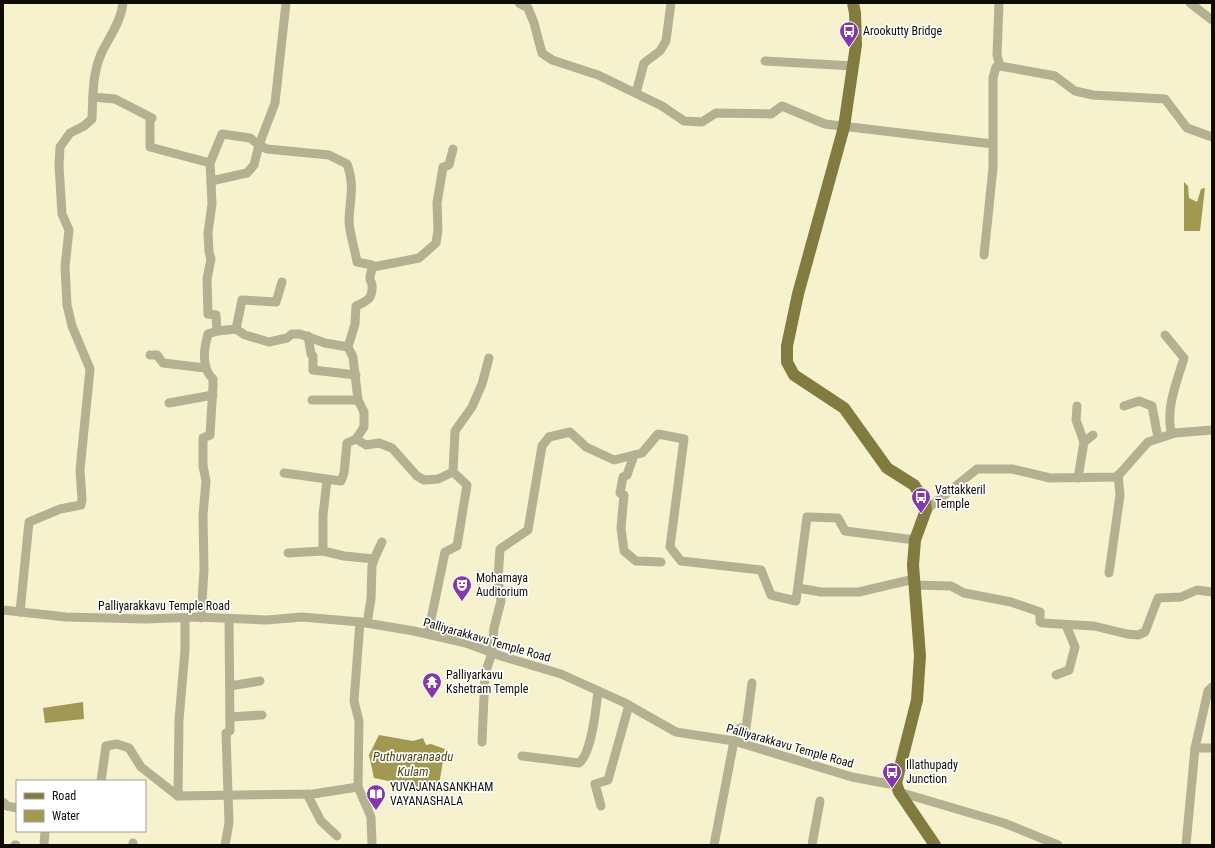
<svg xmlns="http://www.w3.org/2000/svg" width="1215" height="848" font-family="'Roboto Condensed',sans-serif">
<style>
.water{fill:#a19951}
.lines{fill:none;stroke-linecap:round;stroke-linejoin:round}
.minor{stroke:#b4b192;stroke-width:9}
.major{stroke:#827b40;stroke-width:12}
.labels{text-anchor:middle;stroke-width:3.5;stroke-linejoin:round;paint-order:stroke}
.poi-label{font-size:12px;fill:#0d0c02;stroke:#fff;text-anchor:start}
.street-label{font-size:12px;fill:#0d0c02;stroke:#fff}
.water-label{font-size:13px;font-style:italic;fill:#4f490f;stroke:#fff}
</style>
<rect width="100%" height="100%" fill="#f5f2cd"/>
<g class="water">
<polygon points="1184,182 1188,186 1189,198 1197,202 1201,189 1205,188 1200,231 1184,231"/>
<polygon points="83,702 84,719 45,723 43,708"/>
<polygon points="379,735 413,741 423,738 426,745 431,744 445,749 438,791 374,778 369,755"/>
</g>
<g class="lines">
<g class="minor">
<polyline points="519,3 528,8 534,23 542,53 552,60 598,75 662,106 684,121 702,122 716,113 771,114 782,106 825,124 993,144"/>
<polyline points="999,3 997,55 1000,66"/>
<polyline points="1190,3 1212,20"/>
<polyline points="765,61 853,66"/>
<polyline points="636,93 644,63 660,51 666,41 671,3"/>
<polyline points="93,97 115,99 152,118 150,121 150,147 210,163 222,134 250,138 259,145 275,103 286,3"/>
<path d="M 210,163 L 211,181 L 247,173 L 254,165 L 259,145 L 267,149 L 329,155 L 347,164 C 355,185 350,198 349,219 C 349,233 355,249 357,262 L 372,265 C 373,270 370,273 370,278 C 370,283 371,279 372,285 C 373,299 367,301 356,306 L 355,324 L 348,347 L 353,357 L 358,400 L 364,412 L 364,427 L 356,439 L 366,445 L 379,443 L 392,448 L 417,476 L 424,480 L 438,479 L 453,472"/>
<polyline points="984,255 993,168 993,78 996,67 1000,66 1055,76 1075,91 1093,95 1165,99 1187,128 1212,137"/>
<polyline points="373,267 419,258 436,243 438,230 437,203 443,167 449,165 453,149"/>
<polyline points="236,329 242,300 276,302 282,282"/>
<polyline points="217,331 236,329 245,335 269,342 287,338 292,334 300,334 325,343 348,347"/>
<path d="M 1165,335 L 1184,358 C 1177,381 1166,407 1171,431 L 1175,433"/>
<polyline points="308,336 311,354 313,356 313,370 356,375"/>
<polyline points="150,355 157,355 163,363 205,368"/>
<polyline points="312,400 358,400"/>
<polyline points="169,403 213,395"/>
<polyline points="1077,406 1076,420 1084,442"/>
<polyline points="1124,406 1139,401 1152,406 1158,438"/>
<polyline points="634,455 627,475 623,477 620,493 624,495 621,528 624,551 636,561 661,562"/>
<polyline points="284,473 341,481 344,473 347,443 356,439"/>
<polyline points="1078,478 1084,442 1093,435"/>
<polyline points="327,480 323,515 323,551 344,556 374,559 372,566 371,599 367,623"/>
<polyline points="926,510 977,469 1012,469 1050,478 1117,477 1148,442 1175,433 1212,430"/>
<polyline points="288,553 323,551"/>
<polyline points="374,559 382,542"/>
<polyline points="1109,573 1120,495 1118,475"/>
<polyline points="914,585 951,586 964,593 1011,602 1040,612 1040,622 1042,623 1094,626 1127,634 1138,635 1145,632 1158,598 1181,597 1197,590 1212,592"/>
<polyline points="798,588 821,592 859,592 914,579"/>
<polyline points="3,610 66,617 146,619 197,617 267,620 302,617 360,622 414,631 466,643 501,656 561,674 623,702 676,732 734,741 852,777 889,784 896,783"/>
<path d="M 20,612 L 29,522 L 60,509 L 81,505 L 82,499 L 80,470 L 90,369 L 72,326 L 67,305 L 65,267 L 69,230 L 62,214 L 59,165 L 60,147 L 70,133 L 84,126 L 92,119 C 93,96 92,76 101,54 C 109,37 121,22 123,3"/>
<path d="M 201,618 L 204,570 L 203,515 L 206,481 L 203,466 L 203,438 L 210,435 L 213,386 L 213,379 C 201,368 204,348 208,334 L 217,331 L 216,315 L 208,314 L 207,279 L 211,259 L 209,252 L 208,233 L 212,204 L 211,181"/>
<polyline points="360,622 354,701 359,721 358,787 371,817 372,845"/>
<polyline points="428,634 445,552 457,546 467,485 453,472 455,431 472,407 482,384 489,358"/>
<polyline points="1056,675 1069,670 1075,647 1066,625"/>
<polyline points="230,686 260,681"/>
<polyline points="230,717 262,715"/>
<polyline points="482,742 485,674 492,653 494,628 501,601 498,580 500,549 528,530 542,446 549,437 570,432 586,447 614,460 642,453 658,434 684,439 670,547 681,561 761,570 771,595 796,601 807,517 838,518 845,531 915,540"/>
<polyline points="737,742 740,728 746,728 752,683"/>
<polyline points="1195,748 1208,691 1212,687"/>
<path d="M 522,756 L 579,763 C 592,753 596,708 598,691"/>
<polyline points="101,781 106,746 117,744 129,748 141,767 178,796 313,794 358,787"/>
<polyline points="899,792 1004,823 1058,845"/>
<polyline points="307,794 321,821 337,836"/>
<polyline points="178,796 179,720 185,650 185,618"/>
<polyline points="3,802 7,806 17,808"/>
<polyline points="601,806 595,784 608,780 629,705"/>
<polyline points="15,845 16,845"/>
<polyline points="44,845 45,831"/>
<polyline points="133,845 133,843"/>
<polyline points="225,845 229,823 226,733 230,731 229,619"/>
<polyline points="714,845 734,741"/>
<polyline points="812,845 820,801"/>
<polyline points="1186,845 1195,748 1212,748"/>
</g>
<polyline class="major" points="853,3 855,13 856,45 844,127 798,294 787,346 787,362 794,375 844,408 887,468 914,485 925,502 926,510 915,540 913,565 920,656 917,700 896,783 899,792 935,845"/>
</g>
<defs>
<symbol id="bus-pin" viewBox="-11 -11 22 30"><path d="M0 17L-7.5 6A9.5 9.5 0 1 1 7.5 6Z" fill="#8438a9" stroke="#fff"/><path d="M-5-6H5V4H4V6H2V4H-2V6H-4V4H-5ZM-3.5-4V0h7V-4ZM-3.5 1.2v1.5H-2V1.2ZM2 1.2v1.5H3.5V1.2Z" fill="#fff"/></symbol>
<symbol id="theatre-pin" viewBox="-11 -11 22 30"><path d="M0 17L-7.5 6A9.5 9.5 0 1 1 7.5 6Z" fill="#8438a9" stroke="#fff"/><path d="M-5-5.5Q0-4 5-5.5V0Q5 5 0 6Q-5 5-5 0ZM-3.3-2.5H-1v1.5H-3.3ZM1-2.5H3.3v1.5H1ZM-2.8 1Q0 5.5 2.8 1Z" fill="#fff"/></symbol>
<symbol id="temple-pin" viewBox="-11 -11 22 30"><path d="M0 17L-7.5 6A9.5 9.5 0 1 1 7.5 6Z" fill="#8438a9" stroke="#fff"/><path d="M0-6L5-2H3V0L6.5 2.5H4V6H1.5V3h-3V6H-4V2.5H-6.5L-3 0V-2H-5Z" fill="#fff"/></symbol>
<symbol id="library-pin" viewBox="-11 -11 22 30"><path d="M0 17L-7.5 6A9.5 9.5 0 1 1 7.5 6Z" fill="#8438a9" stroke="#fff"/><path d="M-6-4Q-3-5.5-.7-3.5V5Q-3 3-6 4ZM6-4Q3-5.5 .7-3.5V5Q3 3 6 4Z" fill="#fff"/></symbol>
</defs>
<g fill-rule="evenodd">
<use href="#bus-pin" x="838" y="20" width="22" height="30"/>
<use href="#bus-pin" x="910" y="486" width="22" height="30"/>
<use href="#theatre-pin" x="451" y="574" width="22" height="30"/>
<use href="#temple-pin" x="421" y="671" width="22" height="30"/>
<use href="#bus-pin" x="881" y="761" width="22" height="30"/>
<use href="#library-pin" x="365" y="783" width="22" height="30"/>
</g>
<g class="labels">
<g class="poi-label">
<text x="863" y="35">Arookutty Bridge</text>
<text x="935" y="494">Vattakkeril<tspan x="935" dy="14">Temple</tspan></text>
<text x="476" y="582">Mohamaya<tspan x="476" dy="14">Auditorium</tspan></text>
<text x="446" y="679">Palliyarkavu<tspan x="446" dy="14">Kshetram Temple</tspan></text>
<text x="906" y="769">Illathupady<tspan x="906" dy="14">Junction</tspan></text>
<text x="390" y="791">YUVAJANASANKHAM<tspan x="390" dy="14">VAYANASHALA</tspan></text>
</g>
<g class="street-label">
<text x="164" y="610">Palliyarakkavu Temple Road</text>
<text transform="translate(487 640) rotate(16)" y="4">Palliyarakkavu Temple Road</text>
<text transform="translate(790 746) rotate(16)" y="4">Palliyarakkavu Temple Road</text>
</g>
<g class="water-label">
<text x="413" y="761">Puthuvaranaadu<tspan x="413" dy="15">Kulam</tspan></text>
</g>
</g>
<rect width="1215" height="848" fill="none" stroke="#0d0c02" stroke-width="8"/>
<rect x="16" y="780" width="130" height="52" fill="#ffffff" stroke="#9e9e9a"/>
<rect x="24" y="793" width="20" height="6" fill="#827b40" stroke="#9e9e9a"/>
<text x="52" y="800" font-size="12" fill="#0d0c02">Road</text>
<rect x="24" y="810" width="20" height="12" fill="#a19951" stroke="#9e9e9a"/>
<text x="52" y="820" font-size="12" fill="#0d0c02">Water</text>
</svg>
